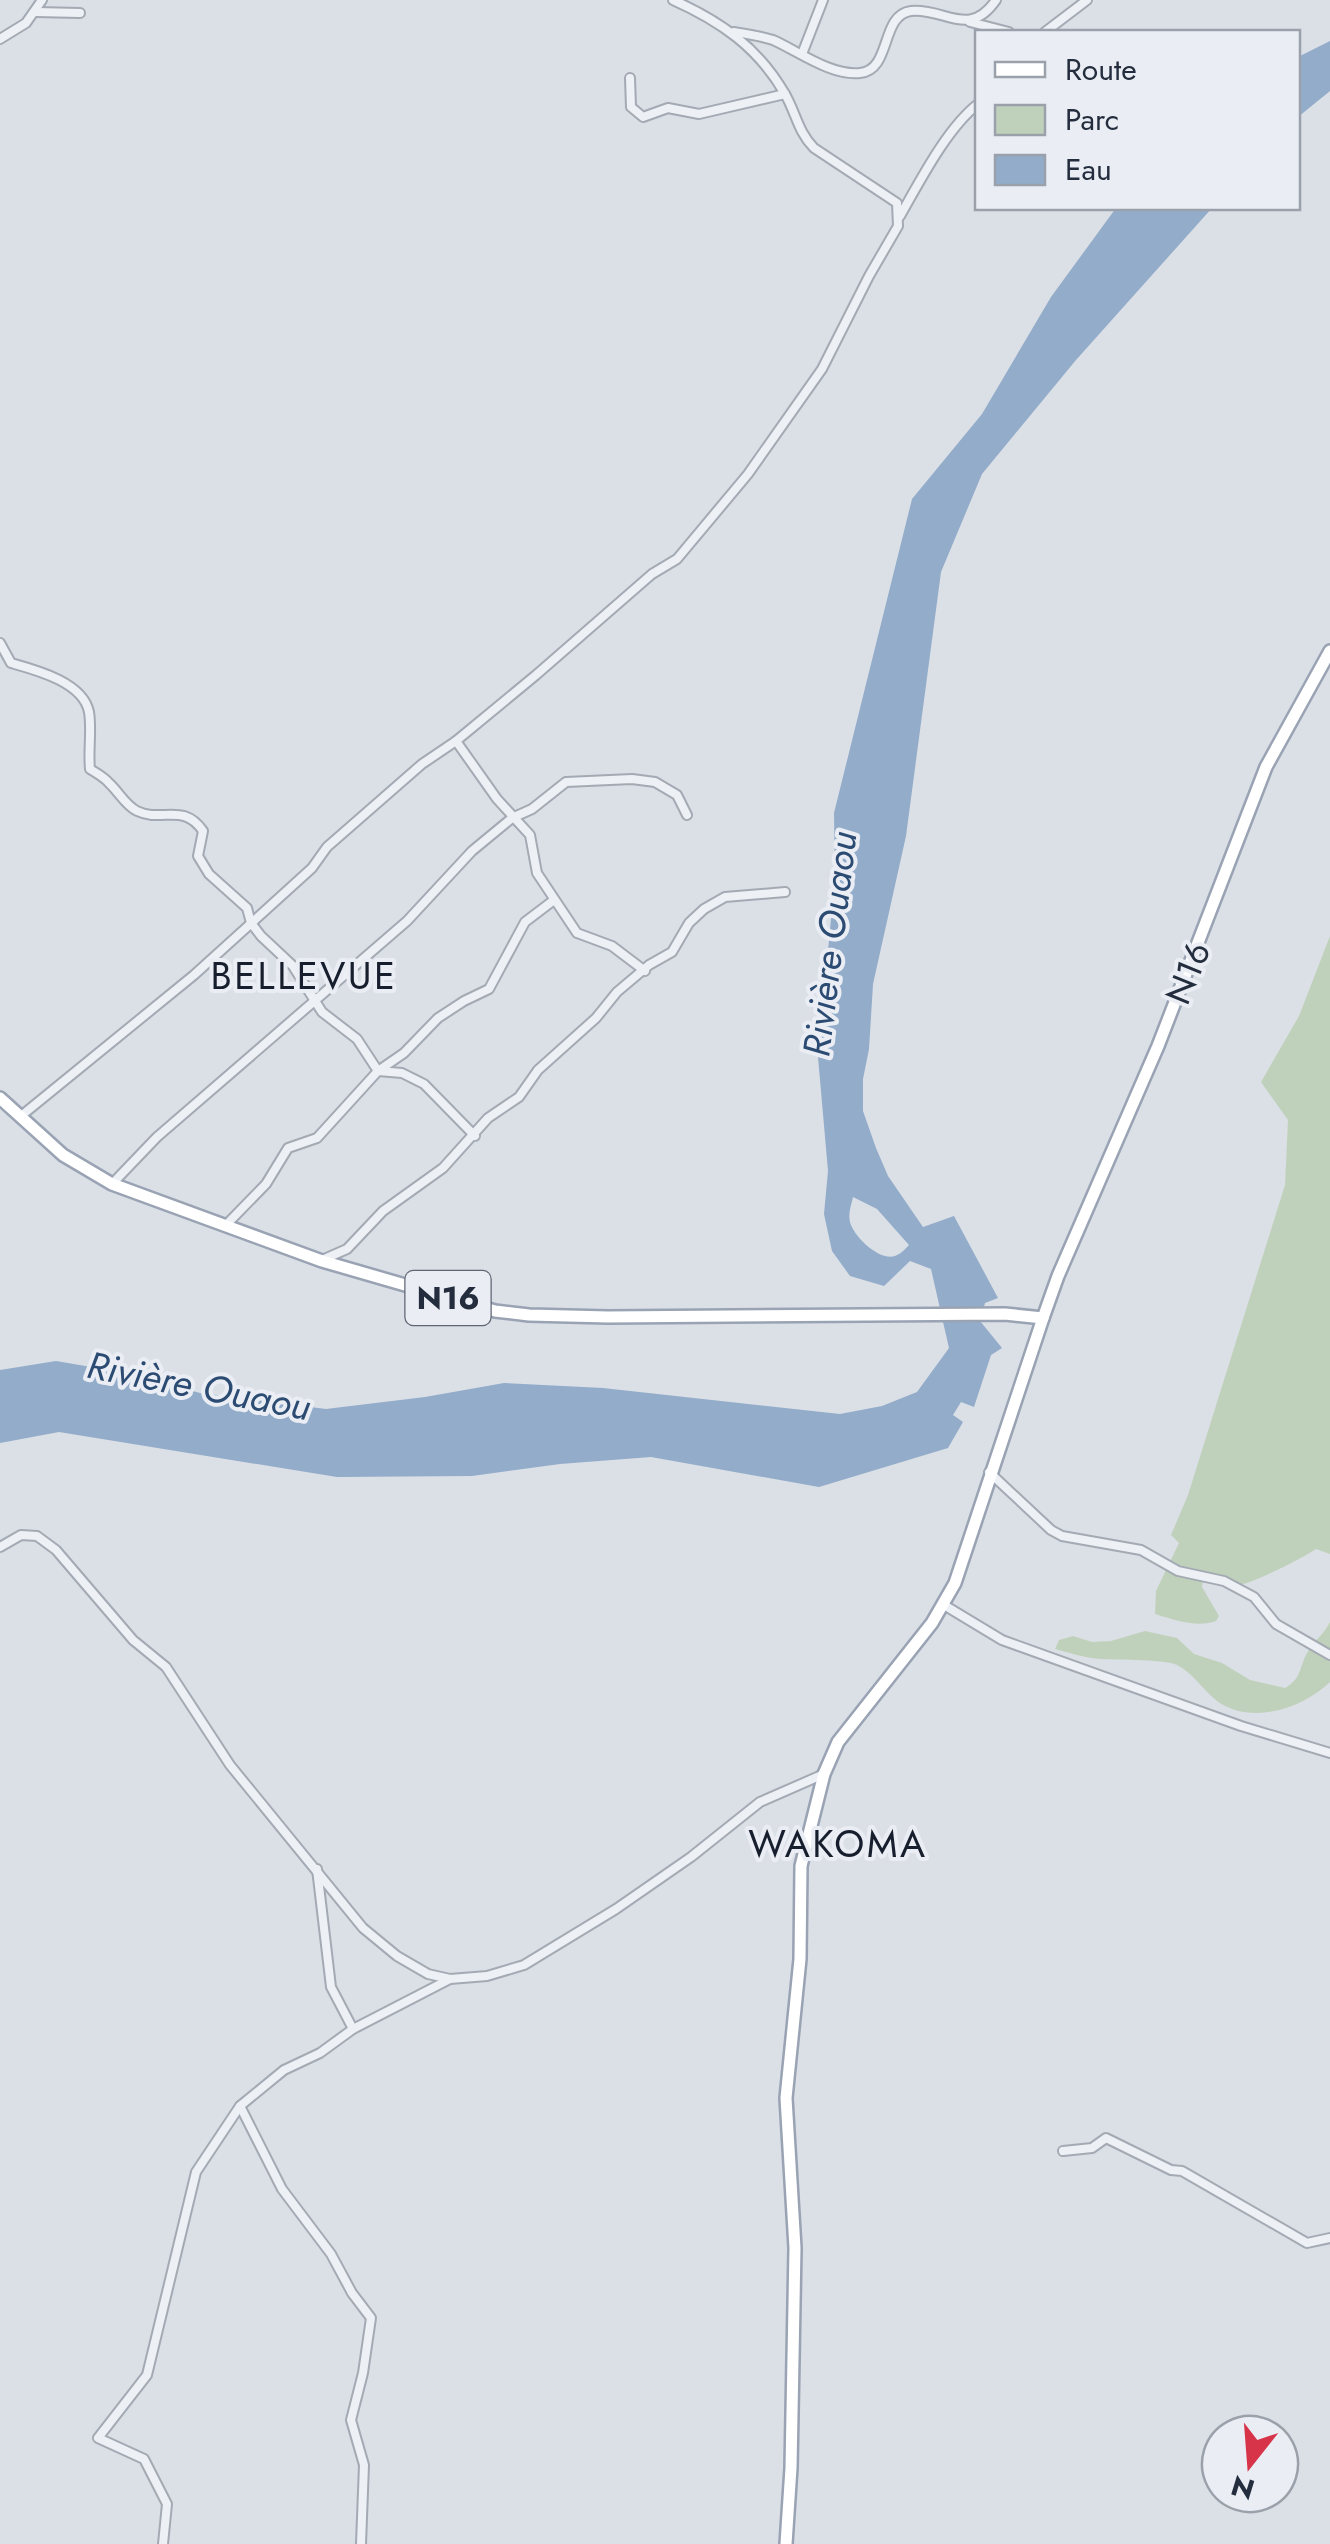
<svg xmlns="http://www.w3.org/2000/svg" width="1330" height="2544" font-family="Jost,sans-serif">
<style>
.green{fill:#c0d1bb}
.water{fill:#92acca;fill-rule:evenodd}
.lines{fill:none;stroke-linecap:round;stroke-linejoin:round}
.street-casing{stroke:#a4aab3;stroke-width:12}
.primary-casing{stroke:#99a3b3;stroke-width:16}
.street{stroke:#edf0f5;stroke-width:8}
.primary{stroke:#fff;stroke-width:11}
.labels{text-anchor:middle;stroke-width:8;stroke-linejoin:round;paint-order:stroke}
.shield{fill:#eaeef4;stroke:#5f6774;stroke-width:2.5}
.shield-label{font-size:32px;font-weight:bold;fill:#242d3d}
.street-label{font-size:35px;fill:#242d3d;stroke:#eaeef4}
.water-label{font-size:38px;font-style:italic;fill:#2c4b73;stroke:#eaeef4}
.neighbourhood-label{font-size:38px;letter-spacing:2.5px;fill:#171e2d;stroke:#eaeef4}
</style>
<rect width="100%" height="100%" fill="#dbdfe6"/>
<g class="green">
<path d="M 1330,936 L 1330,1554 L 1316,1549 C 1303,1558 1257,1581 1243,1584 C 1230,1587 1216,1582 1203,1579 L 1202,1587 L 1219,1616 L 1216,1621 C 1198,1628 1174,1620 1155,1614 L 1156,1591 L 1179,1543 L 1171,1535 L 1188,1495 L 1285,1185 L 1288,1120 L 1261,1082 L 1299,1016 Z"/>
<path d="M 1330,1622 L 1330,1682 C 1303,1708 1252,1726 1217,1701 C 1204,1691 1192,1672 1177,1665 C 1161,1658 1112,1661 1092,1658 C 1079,1656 1067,1652 1055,1649 L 1059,1640 L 1073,1636 L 1092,1642 L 1111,1641 L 1145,1631 L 1177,1638 L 1194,1654 L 1222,1663 L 1250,1680 L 1285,1688 C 1301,1679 1299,1669 1306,1655 C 1312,1642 1324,1635 1330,1622 Z"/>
</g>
<g class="water">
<polygon points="1330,41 1330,91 1298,117 1298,57"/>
<path d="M 1116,208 L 1212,208 L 1076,360 L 982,474 L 941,572 L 906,836 L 873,984 L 869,1049 L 863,1079 L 863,1111 L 876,1148 L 888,1176 L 923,1227 L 954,1216 L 998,1298 L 985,1303 L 980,1321 L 1002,1348 L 991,1355 L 974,1407 L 961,1402 L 953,1415 L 963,1422 L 948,1448 L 819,1487 L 651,1457 L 560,1464 L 472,1476 L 337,1477 L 59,1432 L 0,1443 L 0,1370 L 56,1361 L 132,1374 L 200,1393 L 326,1409 L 425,1397 L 504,1383 L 603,1388 L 840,1414 L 882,1406 L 917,1392 L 949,1348 L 931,1269 L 910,1261 L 884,1286 L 850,1276 L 832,1251 L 824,1214 L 828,1171 L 818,1057 L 835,877 L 834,813 L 912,499 L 982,414 L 1051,297 ZM 853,1197 L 877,1209 L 909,1245 C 905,1249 901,1254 895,1256 C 879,1261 854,1237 850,1222 C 848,1213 851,1206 853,1197 Z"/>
</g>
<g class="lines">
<defs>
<g id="street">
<polyline points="36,12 80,13"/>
<polyline points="970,22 1009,32"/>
<path d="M 734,32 C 747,34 761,36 773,40 C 798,51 831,76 860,73 C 892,70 880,15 911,11 C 946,8 969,39 996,0"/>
<polyline points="1045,32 1087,0"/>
<polyline points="0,39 26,23 42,0"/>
<polyline points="802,54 823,0"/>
<polyline points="630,78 631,107 643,117 668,108 699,114 785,94"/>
<path d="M 900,216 C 920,181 947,128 978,104"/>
<path d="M 0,643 L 11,663 C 36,670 83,682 89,712 C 92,730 88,751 90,769 C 96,773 104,777 109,783 C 119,792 125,805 137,811 C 162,823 183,802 203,831 L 198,856 L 209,874 L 247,908 L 251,923 L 261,936 L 293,966 L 322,1012 L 357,1039 L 378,1071 L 402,1073 L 424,1084 L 475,1136"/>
<polyline points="456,741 497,799 530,835 537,873 577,933 612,946 645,971"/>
<path d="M 21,1116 L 194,975 L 312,868 L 327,847 L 422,764 L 456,741 L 536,675 L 652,574 L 677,559 L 748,474 L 822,369 L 869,276 L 898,226 L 897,203 L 814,148 C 798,132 796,113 785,94 C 758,47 720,21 673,0"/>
<polyline points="112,1184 157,1137 407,921 472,851 512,818 532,809 566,782 632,779 655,782 677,795 687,815"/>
<polyline points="225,1226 266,1184 288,1148 317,1138 378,1071 404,1053 438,1018 464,1001 489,989 525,922 554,900"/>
<polyline points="322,1260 347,1249 383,1211 443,1168 488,1118 519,1097 538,1070 596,1018 617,992 649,965 672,952 689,923 704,909 725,897 785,892"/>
<polyline points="989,1472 1051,1530 1062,1536 1141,1550 1178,1571 1224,1581 1254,1597 1276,1624 1330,1655"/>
<polyline points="0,1547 21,1535 37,1536 56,1550 133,1640 166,1667 230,1765 363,1928 397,1956 428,1974 450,1979 487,1976 524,1965 616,1909 691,1857 760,1802 824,1774"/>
<polyline points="944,1605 1002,1640 1241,1726 1330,1753"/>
<polyline points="317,1869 331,1987 353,2029"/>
<polyline points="240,2106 282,2189 331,2254 352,2293 371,2318 363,2373 351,2420 364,2465 361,2544"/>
<polyline points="1063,2151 1092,2148 1106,2138 1171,2170 1182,2171 1307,2243 1330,2238"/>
<polyline points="163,2544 167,2504 144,2459 98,2438 147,2375 196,2172 240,2106 284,2070 320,2053 353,2029 450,1979"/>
</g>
<g id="primary">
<polyline points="0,1098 63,1155 112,1184 322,1261 495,1311 529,1315 608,1317 1005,1314 1043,1318 1058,1276 1158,1046 1266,767 1330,651"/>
<polyline points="786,2544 791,2468 795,2248 786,2098 800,1959 801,1866 824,1774 838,1742 932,1623 955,1583 1043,1318"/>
</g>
</defs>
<use href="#street" class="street-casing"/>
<use href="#primary" class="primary-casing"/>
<use href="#street" class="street"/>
<use href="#primary" class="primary"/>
</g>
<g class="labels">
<rect class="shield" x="405.5" y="1271" width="85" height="54" rx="8"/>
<g class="shield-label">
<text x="448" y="1309">N16</text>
</g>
<g class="street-label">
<text transform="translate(1188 973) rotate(-68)" y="12">N16</text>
</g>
<g class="water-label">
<text transform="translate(830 944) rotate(-83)" y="13">Rivière Ouaou</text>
<text transform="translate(199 1386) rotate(11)" y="13">Rivière Ouaou</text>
</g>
<g class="neighbourhood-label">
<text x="304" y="989">BELLEVUE</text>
<text x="838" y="1857">WAKOMA</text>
</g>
</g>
<rect x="975" y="30" width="325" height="180" fill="#eaeef4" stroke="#9ba1ab" stroke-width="2.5"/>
<rect x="995" y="62" width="50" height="15" fill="#ffffff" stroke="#9ba1ab" stroke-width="2.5"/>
<text x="1065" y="80" font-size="30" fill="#242d3d">Route</text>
<rect x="995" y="105" width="50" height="30" fill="#c0d1bb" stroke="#9ba1ab" stroke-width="2.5"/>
<text x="1065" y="130" font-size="30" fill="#242d3d">Parc</text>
<rect x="995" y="155" width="50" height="30" fill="#92acca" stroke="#9ba1ab" stroke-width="2.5"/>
<text x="1065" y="180" font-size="30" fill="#242d3d">Eau</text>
<g transform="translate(1250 2464) rotate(197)"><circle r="48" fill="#eaeef4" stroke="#9ba1ab" stroke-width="2.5"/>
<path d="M0-8L18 38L0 25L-18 38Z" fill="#d7344a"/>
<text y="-15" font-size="28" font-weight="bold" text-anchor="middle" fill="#242d3d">N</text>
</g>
</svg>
